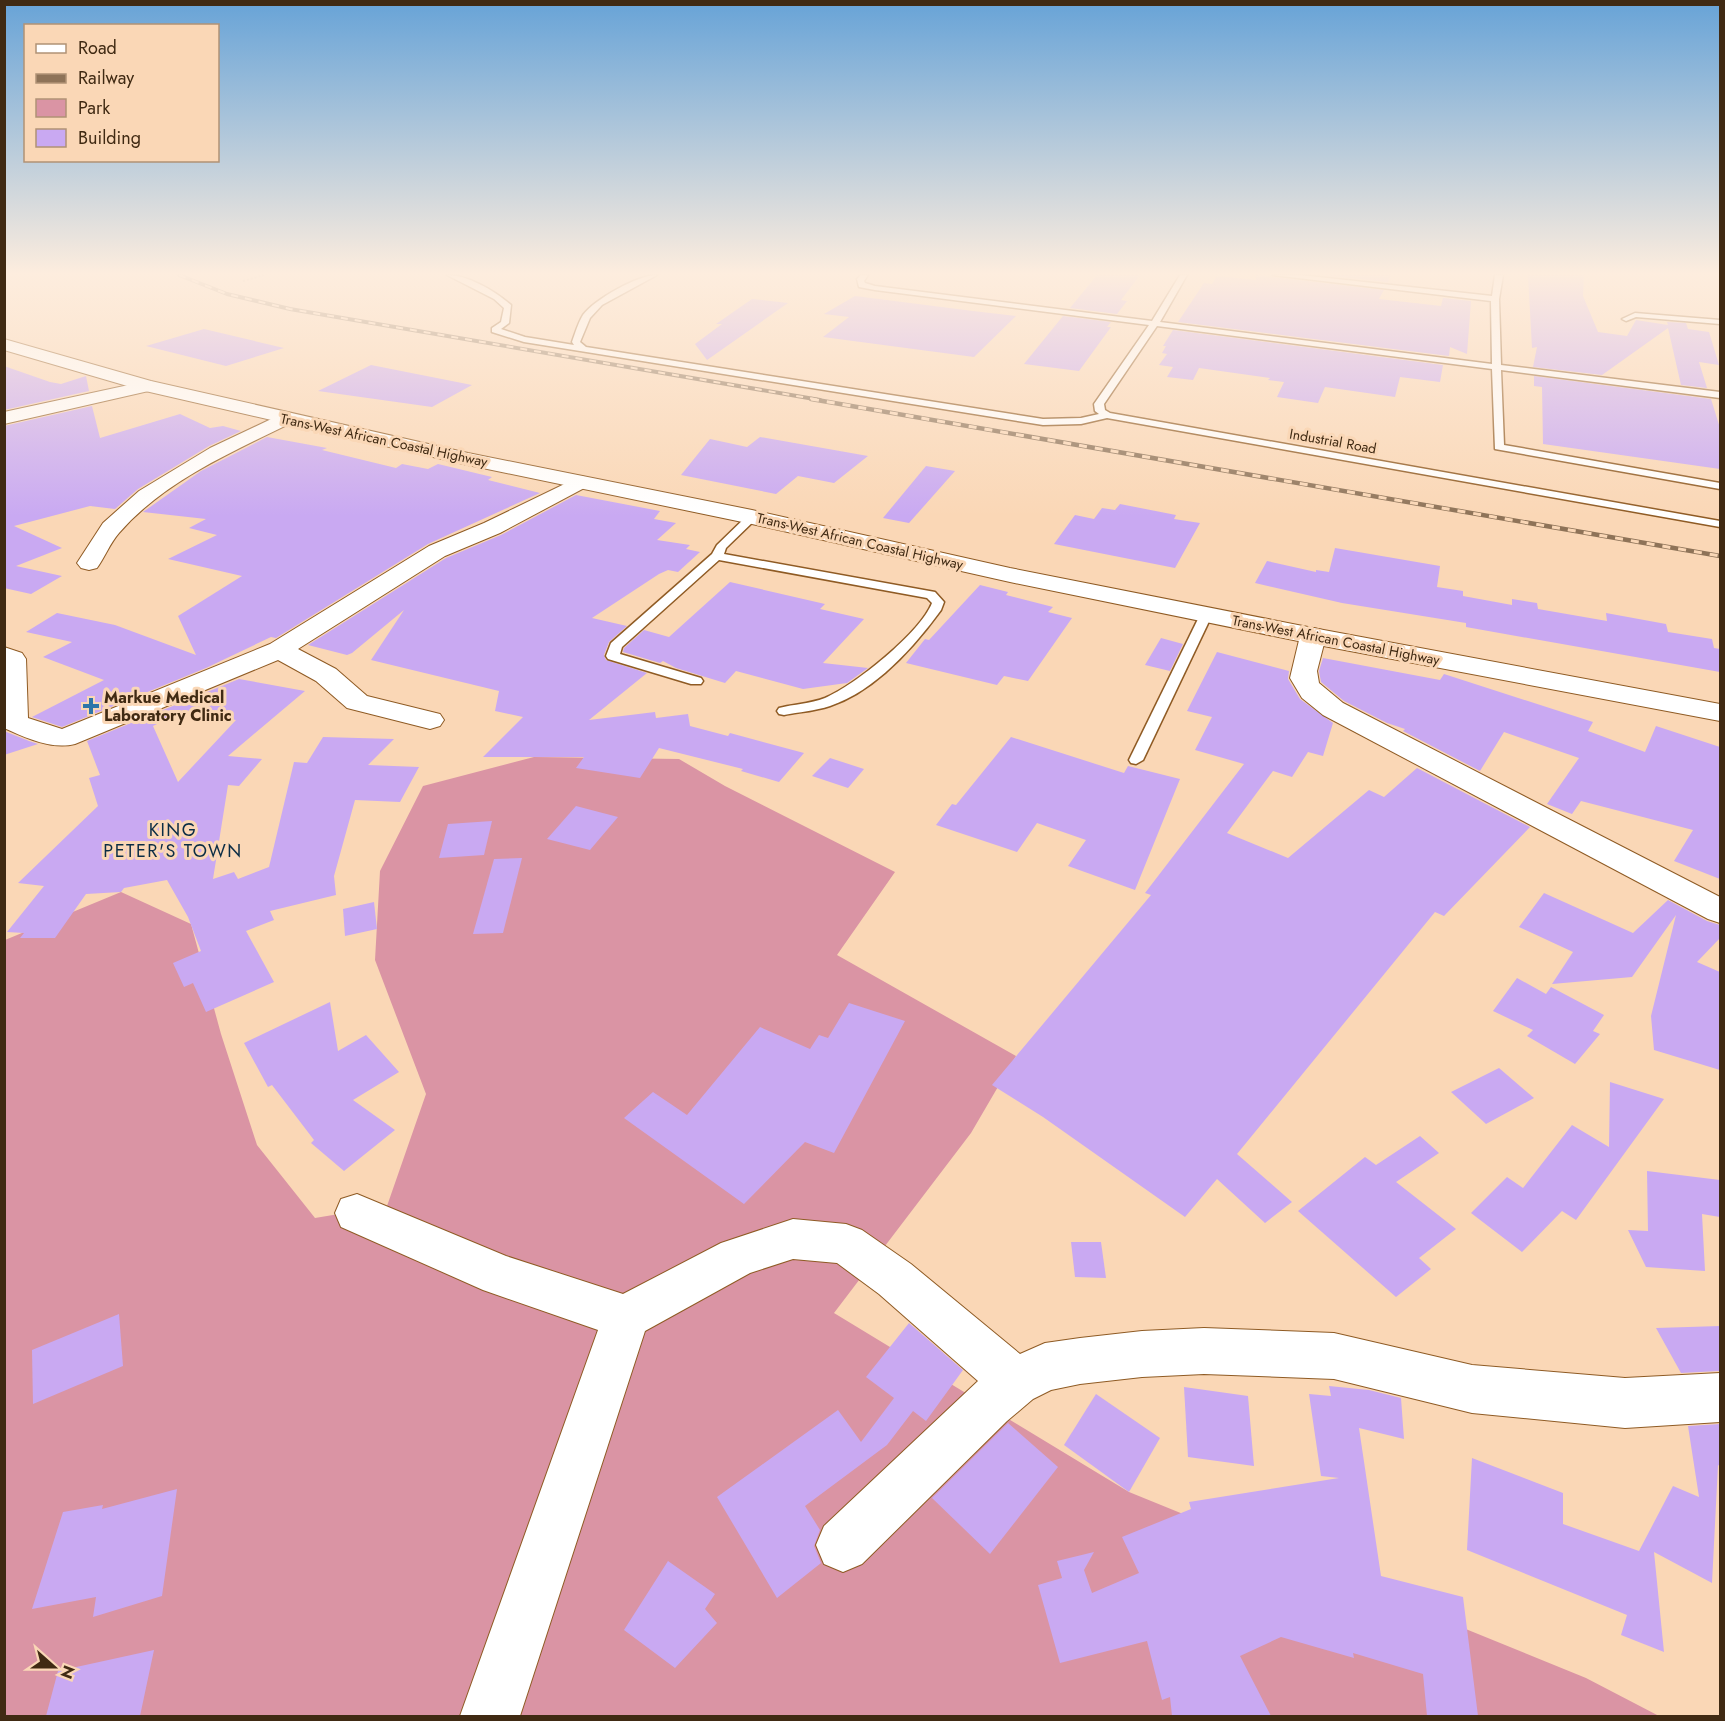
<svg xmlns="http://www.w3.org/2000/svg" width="1725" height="1721" font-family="Jost,sans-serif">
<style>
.green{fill:#da94a4}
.building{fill:#c9a9f2;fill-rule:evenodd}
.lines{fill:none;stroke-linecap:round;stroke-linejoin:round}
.service-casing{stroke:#8f5b24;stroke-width:3}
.minor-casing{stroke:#8f5b24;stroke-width:2}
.tertiary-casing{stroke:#8f5b24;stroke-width:2}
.trunk-casing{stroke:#8f5b24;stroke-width:2}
.path{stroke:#b09275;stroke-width:2;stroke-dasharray:2 2;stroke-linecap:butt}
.service{fill:#fff;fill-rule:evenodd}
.minor{fill:#fff;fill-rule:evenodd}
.tertiary{fill:#fff;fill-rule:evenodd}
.trunk{fill:#fff;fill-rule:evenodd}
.rail-far1-casing{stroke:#8e7358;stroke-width:4}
.rail-casing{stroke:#8e7358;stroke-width:4.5}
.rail-far1{stroke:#fad7b6;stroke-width:2;stroke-dasharray:7;stroke-linecap:butt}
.rail{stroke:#fad7b6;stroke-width:3;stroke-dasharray:8;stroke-linecap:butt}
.poi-dot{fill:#2e75a9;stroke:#fad7b6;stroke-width:2}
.labels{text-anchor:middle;stroke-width:6;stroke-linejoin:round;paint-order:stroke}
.far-street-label{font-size:14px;fill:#402a13;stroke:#fad7b6}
.poi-label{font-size:16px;font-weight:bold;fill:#402a13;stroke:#fad7b6;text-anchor:start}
.neighbourhood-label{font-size:18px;letter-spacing:1.5px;fill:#0a2c45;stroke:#fad7b6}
</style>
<rect width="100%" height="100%" fill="#fad7b6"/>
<polygon class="green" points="534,757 679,759 725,786 895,872 837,955 1016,1056 971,1133 834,1313 1129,1492 1586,1678 1659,1716 5,1716 5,940 121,892 191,924 221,1034 257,1145 315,1218 387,1206 426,1094 375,960 380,871 423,786"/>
<g class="building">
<polygon points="1097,275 1140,275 1121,300 1127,301 1117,314 1070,308"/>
<polygon points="1256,275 1384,290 1379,299 1441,306 1443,298 1471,301 1467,354 1450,347 1449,356 1178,322 1204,283 1212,284 1217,276 1256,280"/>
<polygon points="1324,275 1391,275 1388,282"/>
<polygon points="1528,275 1584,275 1583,296 1598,332 1627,336 1636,320 1668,325 1667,322 1686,323 1688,329 1709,332 1719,365 1699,362 1707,388 1681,385 1668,328 1602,375 1533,367 1537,347 1532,348"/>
<polygon points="855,296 973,311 1016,316 974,357 823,337 849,317 824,314"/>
<polygon points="752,299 788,303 707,360 695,344 722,324 716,324"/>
<polygon points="1063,316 1111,322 1107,327 1111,327 1079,371 1024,364"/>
<polygon points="204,329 284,348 226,366 146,346"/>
<polygon points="1173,330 1443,365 1440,382 1400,377 1395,397 1325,387 1318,403 1277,397 1284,382 1268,380 1270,378 1199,368 1193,380 1167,377 1173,367 1159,365 1167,354 1162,353 1166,346 1163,346"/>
<polygon points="371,365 472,385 432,407 318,391"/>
<polygon points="4,366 50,382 61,384 86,376 89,391 4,410"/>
<polygon points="1534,376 1711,399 1720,428 1720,469 1543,444 1542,387 1534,386"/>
<polygon points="92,406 100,438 180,414 210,428 223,426 241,431 209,446 138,489 115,509 90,506 14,526 62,548 16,566 62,576 31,594 4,588 4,426"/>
<polygon points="267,437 327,448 322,450 396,468 402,464 428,469 438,464 492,477 488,480 540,493 428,544 276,638 271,637 206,668 62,727 32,717 104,680 43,657 72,642 26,632 57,613 115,625 196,655 178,616 242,576 168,559 217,535 189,528 206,519 143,512 201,471"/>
<polygon points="760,437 868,456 834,483 798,476 776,494 681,475 710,439 747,447"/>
<polygon points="926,466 955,471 909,523 883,518"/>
<polygon points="576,495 660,511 654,519 676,523 657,540 690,545 686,549 700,552 678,572 668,570 659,574 592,618 627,626 609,642 604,655 606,660 647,673 589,720 655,712 656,718 688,714 690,726 728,736 730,733 804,753 779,782 741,771 743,769 659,748 640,778 576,768 584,757 483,757 523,717 495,711 499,691 371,660 404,610 352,653 347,655 308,645 446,558 501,535"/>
<polygon points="1120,504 1176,515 1174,519 1200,523 1175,568 1054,544 1075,515 1094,519 1102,508 1115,510"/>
<polygon points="1335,548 1440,566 1437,587 1463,591 1463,596 1512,605 1512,599 1537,603 1538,609 1607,621 1606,613 1666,624 1668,632 1712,639 1714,648 1720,649 1720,672 1466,627 1466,623 1342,603 1255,583 1267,561 1316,572 1316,570 1329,572"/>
<polygon points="730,582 825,604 820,609 864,619 823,663 868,668 847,683 803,689 736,671 725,683 676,668 663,661 660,663 623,652 624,648 644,630 669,637"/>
<polygon points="980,585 1008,592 1006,595 1053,607 1048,612 1072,618 1028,681 1004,676 997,685 906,663 925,639 929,640"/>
<polygon points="1161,638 1183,644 1170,671 1145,665"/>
<polygon points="1217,652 1289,671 1288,679 1300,699 1333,723 1323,756 1308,752 1292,777 1273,771 1227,833 1288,858 1369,790 1384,797 1417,768 1530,827 1444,916 1435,912 1237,1154 1292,1202 1265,1223 1217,1179 1185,1217 1043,1117 992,1085 1151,895 1145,893 1244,764 1195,750 1212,717 1187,711"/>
<polygon points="1323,658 1440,680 1444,674 1593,722 1588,731 1645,752 1656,726 1720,747 1720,879 1674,861 1693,830 1581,801 1572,814 1547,804 1579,758 1504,732 1480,771 1403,731 1405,729 1387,723 1344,701 1321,682 1319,671"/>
<path d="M 239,679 L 305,691 L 228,756 L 262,759 L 239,786 L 228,785 L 213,879 L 234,872 L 238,879 L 269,867 L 294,762 L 307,763 L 323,737 L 394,739 L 368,765 L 419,767 L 400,802 L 355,800 L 334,876 L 336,895 L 270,911 L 274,920 L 246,931 L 274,982 L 206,1012 L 193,983 L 184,987 L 173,963 L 201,951 L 188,917 L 167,880 L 124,888 L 121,892 L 86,894 L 55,938 L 20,938 L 24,933 L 7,932 L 44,886 L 18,883 L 98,806 L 89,778 L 100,775 L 87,741 ZM 185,710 L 236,720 L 178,782 L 153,726 Z"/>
<polygon points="4,731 29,741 38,744 4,755"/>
<polygon points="1011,737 1124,773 1128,766 1180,779 1135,890 1068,866 1086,840 1037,823 1017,852 936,825 952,804 956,805"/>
<polygon points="830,758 864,769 848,788 812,776"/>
<polygon points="576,806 618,817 590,850 547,839"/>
<polygon points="492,821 484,855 439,858 448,824"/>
<polygon points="522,858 503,933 473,934 494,859"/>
<polygon points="1544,893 1633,933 1668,900 1707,921 1720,925 1720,938 1697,962 1720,972 1720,1070 1654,1050 1651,1016 1676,915 1632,977 1552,984 1573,952 1519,927"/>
<polygon points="374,902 377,929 345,936 343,909"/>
<polygon points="1517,978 1546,994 1551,987 1604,1015 1593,1031 1600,1034 1575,1064 1527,1036 1533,1030 1493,1011"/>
<polygon points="330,1002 338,1051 366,1035 399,1072 353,1100 395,1130 344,1171 311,1143 314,1140 272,1085 268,1087 244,1043"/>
<polygon points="849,1003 905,1021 834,1153 805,1142 744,1204 624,1118 653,1092 687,1115 760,1027 810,1049 819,1035 828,1038"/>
<polygon points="1499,1068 1534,1098 1486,1124 1451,1092"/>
<polygon points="1610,1082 1664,1099 1576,1220 1562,1211 1522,1252 1471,1213 1507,1177 1523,1188 1572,1125 1609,1147"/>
<polygon points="1420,1136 1439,1153 1396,1182 1456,1229 1419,1258 1431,1269 1396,1297 1298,1211 1365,1157 1376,1165"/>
<polygon points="1647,1171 1720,1180 1720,1217 1702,1214 1705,1271 1646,1267 1628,1230 1648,1231"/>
<polygon points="1071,1242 1101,1242 1106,1278 1075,1277"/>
<polygon points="119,1314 123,1366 33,1404 32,1350"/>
<polygon points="909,1323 963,1370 926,1421 913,1411 887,1445 805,1506 820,1530 814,1546 821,1563 777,1598 717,1497 838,1410 861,1442 894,1398 866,1377"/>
<polygon points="1720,1326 1720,1371 1681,1373 1656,1328"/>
<polygon points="1329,1386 1369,1390 1401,1398 1404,1439 1359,1428 1381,1576 1463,1597 1478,1716 1427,1716 1423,1674 1353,1653 1354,1658 1281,1637 1240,1656 1271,1716 1172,1716 1170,1697 1162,1700 1147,1641 1060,1663 1038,1585 1062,1578 1057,1561 1094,1552 1084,1570 1092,1593 1139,1573 1122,1537 1191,1509 1189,1502 1339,1478 1321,1476 1309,1394 1331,1396"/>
<polygon points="1184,1387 1248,1396 1254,1466 1188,1457"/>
<polygon points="1096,1394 1160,1438 1129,1492 1064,1445"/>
<polygon points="1008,1423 1058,1467 990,1554 932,1498"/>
<polygon points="1720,1424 1720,1466 1718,1465 1712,1583 1654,1552 1664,1652 1621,1635 1627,1615 1467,1550 1472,1458 1563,1493 1563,1524 1639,1551 1673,1486 1699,1497 1688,1426"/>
<polygon points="177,1489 162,1596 93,1617 96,1597 32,1609 63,1512 103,1505 102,1509"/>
<polygon points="668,1561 715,1594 705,1609 717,1623 675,1668 624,1630"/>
<polygon points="154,1650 140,1716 46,1716 58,1671"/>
</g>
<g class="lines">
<defs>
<g id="service">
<path d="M 447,275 C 468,275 495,291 511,305 L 509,323 L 501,329 L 525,337 L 574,345 L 572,342 C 575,334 578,323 583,315 C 595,299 638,275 657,275 L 602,305 L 590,318 L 580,342 L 586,347 L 1043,419 L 1081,418 L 1099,414 L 1095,411 L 1094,404 L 1149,325 L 875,290 L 859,287 L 857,279 L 861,275 L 868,275 L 864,281 L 865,283 L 875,286 L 1152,321 L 1180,275 L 1187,275 L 1160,322 L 1492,364 L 1491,301 L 1273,275 L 1300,275 L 1492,296 L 1495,275 L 1503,275 L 1499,299 L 1501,365 L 1720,392 L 1720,398 L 1501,370 L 1504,445 L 1720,483 L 1720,489 L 1495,449 L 1492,369 L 1157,326 L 1104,404 L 1105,410 L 1110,413 L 1720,521 L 1720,527 L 1107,418 L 1081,424 L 1043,425 L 524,342 L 492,332 L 492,328 L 501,322 L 504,308 L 494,299 Z"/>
<polygon points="1635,313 1720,320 1720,324 1636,317 1626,321 1622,319"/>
<path d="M 752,514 L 758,517 L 756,519 L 726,548 L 724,554 L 935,592 L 944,602 L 941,610 C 914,647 875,691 830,706 C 815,711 799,712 784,715 L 779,714 L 777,711 L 779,708 C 794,704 810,704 825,698 C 855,685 920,633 932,603 L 927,598 L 719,560 L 622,647 L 620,654 L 701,678 L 703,681 L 701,684 L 691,684 L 608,659 L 606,656 L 611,643 L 712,554 L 717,545 L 748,515 Z"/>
<polygon points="1206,611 1212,615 1143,760 1136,764 1131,763 1129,760 1200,615"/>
</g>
<g id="minor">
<path d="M 286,412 L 293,414 L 296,418 L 293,422 C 232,452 164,481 119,533 C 110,543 105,557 97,568 L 89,570 L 81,568 L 77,563 L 103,523 L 139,491 L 210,448 Z"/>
<path d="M 581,476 L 588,478 L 592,482 L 588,486 L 500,533 L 445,556 L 298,649 L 336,669 L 367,696 L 440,714 L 444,720 L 440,726 L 430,729 L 347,708 L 316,681 L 278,660 L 75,744 C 52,750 26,738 4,728 L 4,647 L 22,653 L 26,659 L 28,718 L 62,729 L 270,644 L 429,546 L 484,523 Z"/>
<polygon points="1313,628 1322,630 1326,636 1317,671 1319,683 1343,703 1720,897 1720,923 1708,919 1323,715 1302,698 1290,678 1300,636 1304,630"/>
<polygon points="357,1194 506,1256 623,1294 721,1243 793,1219 846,1224 862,1230 911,1264 1020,1354 1045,1343 1080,1338 1142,1331 1204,1328 1334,1333 1472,1365 1625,1378 1720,1373 1720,1422 1625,1428 1472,1413 1334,1379 1204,1374 1142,1377 1080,1384 1051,1390 1033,1399 1007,1421 862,1564 843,1572 824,1564 816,1545 824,1526 978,1381 879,1294 837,1263 793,1259 750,1273 645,1331 520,1716 460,1716 598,1330 483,1290 341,1227 335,1213 341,1199"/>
</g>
<polygon id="tertiary" points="147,381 153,382 156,386 153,390 4,424 4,412"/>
<polygon id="trunk" points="4,339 151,381 468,453 752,510 1010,568 1313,628 1720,704 1720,721 1313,644 1010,582 752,524 468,465 141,390 4,350"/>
</defs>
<use href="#service" class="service-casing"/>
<use href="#minor" class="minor-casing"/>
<use href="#tertiary" class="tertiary-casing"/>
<use href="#trunk" class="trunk-casing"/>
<polyline class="path" points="243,281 264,275"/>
<use href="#service" class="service"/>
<use href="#minor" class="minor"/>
<use href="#tertiary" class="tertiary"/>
<use href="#trunk" class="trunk"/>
<defs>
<polyline id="rail-far1" points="179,275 227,294 290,309 820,400"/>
<polyline id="rail" points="811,399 1720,556"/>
</defs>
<use href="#rail-far1" class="rail-far1-casing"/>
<use href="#rail" class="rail-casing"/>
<use href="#rail-far1" class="rail-far1"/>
<use href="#rail" class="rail"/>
</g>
<linearGradient id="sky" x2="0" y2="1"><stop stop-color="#67a3d7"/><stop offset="0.53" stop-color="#fdedde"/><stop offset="1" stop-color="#fdedde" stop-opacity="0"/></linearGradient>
<rect width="1725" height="516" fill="url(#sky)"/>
<path class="poi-dot" d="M88 697h6v6h6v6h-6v6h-6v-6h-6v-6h6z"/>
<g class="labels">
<g class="far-street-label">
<text transform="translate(384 440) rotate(12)" y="5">Trans-West African Coastal Highway</text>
<text transform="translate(1333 441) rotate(10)" y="5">Industrial Road</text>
<text transform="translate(860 541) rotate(13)" y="5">Trans-West African Coastal Highway</text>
<text transform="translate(1336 640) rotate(11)" y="5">Trans-West African Coastal Highway</text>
</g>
<g class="poi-label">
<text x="104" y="703">Markue Medical<tspan x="104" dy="18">Laboratory Clinic</tspan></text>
</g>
<g class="neighbourhood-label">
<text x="173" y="836">KING<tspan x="173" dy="21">PETER'S TOWN</tspan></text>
</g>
</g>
<rect width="1725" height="1721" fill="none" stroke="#402a13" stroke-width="12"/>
<rect x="24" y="24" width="195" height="138" fill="#fad7b6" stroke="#b09275" stroke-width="1.5"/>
<rect x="36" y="44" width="30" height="9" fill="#ffffff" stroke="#b09275" stroke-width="1.5"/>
<text x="78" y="54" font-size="18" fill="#402a13">Road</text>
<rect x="36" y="74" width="30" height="9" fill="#8e7358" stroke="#b09275" stroke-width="1.5"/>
<text x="78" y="84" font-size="18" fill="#402a13">Railway</text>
<rect x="36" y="99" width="30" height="18" fill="#da94a4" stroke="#b09275" stroke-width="1.5"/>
<text x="78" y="114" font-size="18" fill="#402a13">Park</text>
<rect x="36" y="129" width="30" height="18" fill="#c9a9f2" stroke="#b09275" stroke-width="1.5"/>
<text x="78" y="144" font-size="18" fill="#402a13">Building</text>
<g transform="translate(54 1667) rotate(111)" stroke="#fad7b6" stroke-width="4.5" paint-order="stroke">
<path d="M0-4.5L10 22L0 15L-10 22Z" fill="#402a13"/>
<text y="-9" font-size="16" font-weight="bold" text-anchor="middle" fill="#402a13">N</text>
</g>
</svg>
